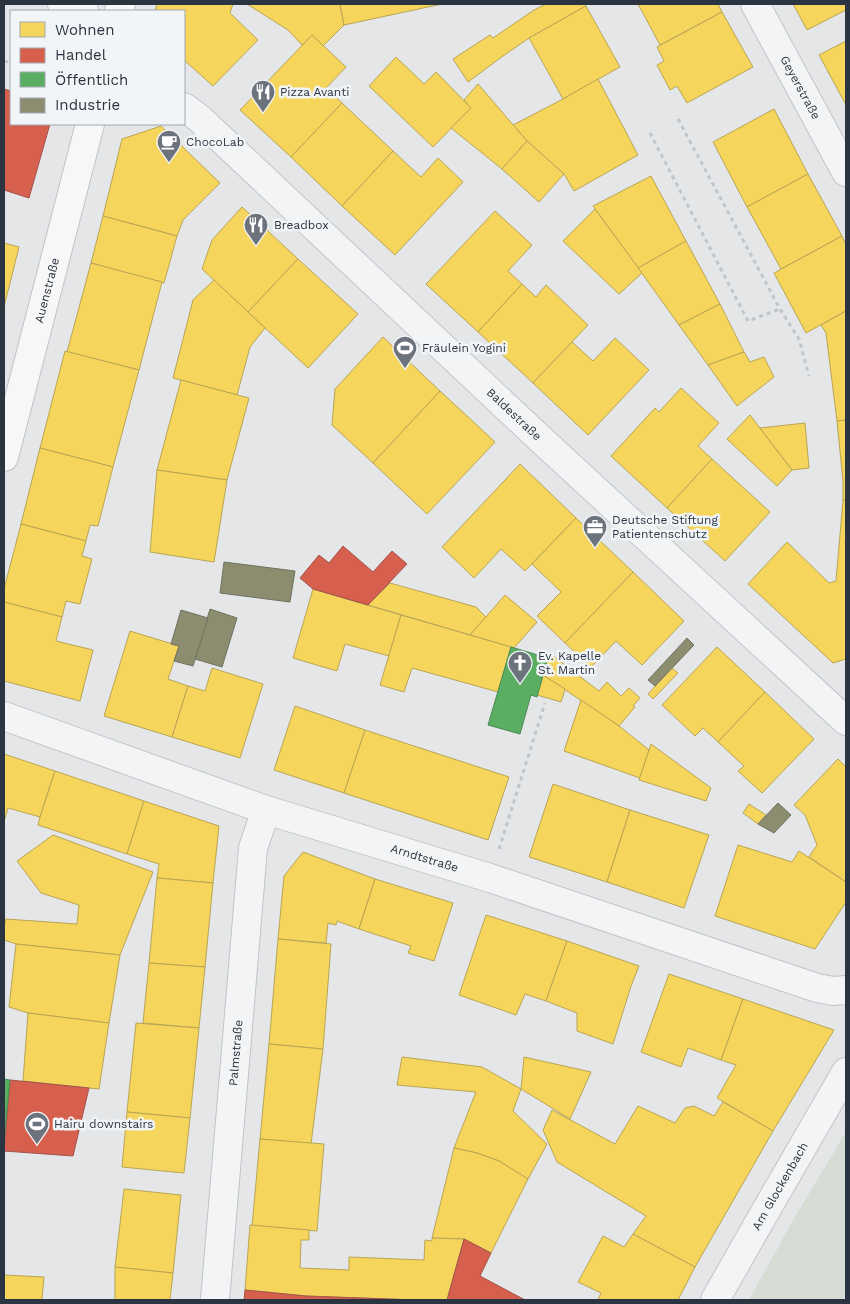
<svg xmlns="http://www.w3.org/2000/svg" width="850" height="1304" font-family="'Work Sans',sans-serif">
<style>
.green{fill:#d5dcd4}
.homes{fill:#f6d55c;stroke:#b9a554}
.shops{fill:#d6604d;stroke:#a3534a}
.public{fill:#5aae61;stroke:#4c8a58}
.industry{fill:#8c8c6e;stroke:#6f7261}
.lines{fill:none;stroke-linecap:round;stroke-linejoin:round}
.minor-casing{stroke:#c2c4c6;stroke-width:30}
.major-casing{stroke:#c0c3c6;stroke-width:30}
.path{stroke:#c2c5c7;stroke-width:3;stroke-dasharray:4 4;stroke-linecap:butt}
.minor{stroke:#f3f4f5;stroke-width:28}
.major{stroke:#f7f7f7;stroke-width:28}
.labels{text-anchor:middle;stroke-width:5;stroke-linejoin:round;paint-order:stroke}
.street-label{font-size:12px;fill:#2b3542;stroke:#f2f5f7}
.poi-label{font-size:12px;fill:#2b3542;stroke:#f2f5f7;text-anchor:start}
</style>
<rect width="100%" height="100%" fill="#e4e6e8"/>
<polygon class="green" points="846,1132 846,1300 749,1300 796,1215"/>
<g class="homes">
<polygon points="157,4 233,4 230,13 258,40 213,86 184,60 184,11 155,11"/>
<polygon points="247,4 340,4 344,25 323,46 312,35 302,45 288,30"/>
<polygon points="340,4 442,4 344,25"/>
<polygon points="546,4 584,4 586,6 529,38 503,56 468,82 453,59 490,35 493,38 534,10"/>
<polygon points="638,4 718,4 722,12 660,45"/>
<polygon points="793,4 846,4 846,10 807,30"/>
<polygon points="586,6 620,67 563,99 529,38"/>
<polygon points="722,12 753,67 687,103 677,86 670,90 657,65 664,61 657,47"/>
<polygon points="312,35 346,67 326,88 342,103 291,157 240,110"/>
<polygon points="846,41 846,105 819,55"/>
<polygon points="396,57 424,84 436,72 471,108 433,147 369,86"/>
<polygon points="598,79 638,155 574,191 564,174 527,141 513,125 563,99"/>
<polygon points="478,84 527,141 502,169 451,128 471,108 464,100"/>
<polygon points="342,103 393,151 342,206 291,157"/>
<polygon points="774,109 808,174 747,207 713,142"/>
<polygon points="161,126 220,183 183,220 177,236 103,216 122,139"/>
<polygon points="527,141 564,174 539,202 502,169"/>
<polygon points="393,151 421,177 438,158 463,182 395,255 342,206"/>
<polygon points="808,174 842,236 781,269 747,207"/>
<polygon points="651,176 686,241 638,268 593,206"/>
<polygon points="242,207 298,259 248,312 202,269 212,240"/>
<polygon points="595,209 642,273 619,294 563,241"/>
<polygon points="495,211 532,245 508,271 522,284 478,332 426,284"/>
<polygon points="103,216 177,236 164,283 91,263"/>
<polygon points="842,236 846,245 846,311 806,333 774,273"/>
<polygon points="686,241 720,304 679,325 638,268"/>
<polygon points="4,243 19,247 4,307"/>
<polygon points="298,259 358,314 308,368 248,312"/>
<polygon points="91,263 162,282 139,370 67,352"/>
<polygon points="214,280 265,328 250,347 237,395 173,378 193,300"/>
<polygon points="522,284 536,297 546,285 588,325 533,383 478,332"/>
<polygon points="720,304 744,352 708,365 679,325"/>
<polygon points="846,311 846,420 837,421 826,333 821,325"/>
<polygon points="383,337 440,391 373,463 332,425 335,389"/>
<polygon points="615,338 649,370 588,435 533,383 572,342 593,361"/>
<polygon points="65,351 139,370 113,467 40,448"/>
<polygon points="744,352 750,362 764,357 774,377 737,406 708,365"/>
<polygon points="181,380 249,398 227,480 157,470"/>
<polygon points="681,388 719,423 698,446 712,459 667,508 611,456 655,408 659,412"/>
<polygon points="440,391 495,442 427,514 373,463"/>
<polygon points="750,415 792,470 777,486 727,439"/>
<polygon points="846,420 846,501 843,500 843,481 837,421"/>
<polygon points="805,423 809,468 792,470 760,428"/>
<polygon points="40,448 113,467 98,526 90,525 86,541 21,524"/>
<polygon points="712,459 770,512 725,561 667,508"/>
<polygon points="520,464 576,518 525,571 501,549 474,578 442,547"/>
<polygon points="157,470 227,480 214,562 150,552"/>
<polygon points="843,500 846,501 846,659 833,663 748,584 787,542 829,583 836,581"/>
<polygon points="576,518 633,572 565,643 537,616 561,592 532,564"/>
<polygon points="21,524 86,541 82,556 92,559 80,604 66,601 62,617 4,602 4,589"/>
<polygon points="633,572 684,621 642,665 616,641 591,667 565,643"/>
<polygon points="390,583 476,607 486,617 470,635 368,605"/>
<polygon points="313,589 401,615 389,656 345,644 337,671 293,658"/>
<polygon points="505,595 537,622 514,648 470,635"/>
<polygon points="4,602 62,617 56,641 93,650 80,701 4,681"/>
<polygon points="401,615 511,647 498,692 412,668 404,692 380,685"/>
<polygon points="130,631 179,646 168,679 188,686 172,737 104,716"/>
<polygon points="717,647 765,692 718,742 703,728 695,736 662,705"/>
<polygon points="553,656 599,691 607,682 621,696 629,688 640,698 633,706 635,707 619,726 543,675 548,658"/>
<polygon points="212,668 263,684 240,758 172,737 188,686 205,691"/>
<polygon points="672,668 678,673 653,699 648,694"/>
<polygon points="543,675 565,689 561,702 537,695"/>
<polygon points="765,692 814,739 762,793 738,771 744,766 718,742"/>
<polygon points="581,700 619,726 649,750 640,778 564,751"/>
<polygon points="295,706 365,730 344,793 274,770"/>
<polygon points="365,730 509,777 488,840 344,793"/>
<polygon points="651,744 711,788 706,801 639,780"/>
<polygon points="4,754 55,771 40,817 8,808 4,822"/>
<polygon points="838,759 846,767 846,882 809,857 817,845 805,815 794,805"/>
<polygon points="55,771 144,801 127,854 38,825 40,817"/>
<polygon points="553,784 630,810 607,882 529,857"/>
<polygon points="144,801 219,826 213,883 157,878 159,864 127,854"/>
<polygon points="749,804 766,815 758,824 743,813"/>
<polygon points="630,810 709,835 684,908 607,882"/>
<polygon points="53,835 153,872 120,955 16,944 4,940 4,926 6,919 77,924 79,905 41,893 17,861"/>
<polygon points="738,845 792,862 799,851 846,882 846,902 815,949 715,916"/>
<polygon points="303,852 375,879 359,929 337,921 336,925 328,923 326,943 278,939 284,876"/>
<polygon points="157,878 213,883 205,967 149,963"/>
<polygon points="375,879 453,903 434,961 408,953 411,946 359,929"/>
<polygon points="486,915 567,941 546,1001 525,994 516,1015 459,995"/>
<polygon points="278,939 331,944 323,1049 269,1044"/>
<polygon points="567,941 639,966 631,986 613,1044 577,1031 577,1013 546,1001"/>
<polygon points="16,944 120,955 109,1023 28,1013 9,1007"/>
<polygon points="149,963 205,967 199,1028 143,1023"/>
<polygon points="669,974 743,999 721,1060 688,1048 681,1067 641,1052"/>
<polygon points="743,999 834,1030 773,1131 717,1098 736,1065 721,1060"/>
<polygon points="28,1013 109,1023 99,1089 23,1081"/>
<polygon points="136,1023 199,1028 190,1118 127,1112"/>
<polygon points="269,1044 323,1049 311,1144 260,1139"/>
<polygon points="402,1057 482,1067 521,1089 513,1111 547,1144 528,1179 499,1161 477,1153 454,1148 476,1092 397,1085"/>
<polygon points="524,1057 591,1072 570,1119 521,1089"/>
<polygon points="723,1102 773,1131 695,1267 633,1234 646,1216 557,1162 543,1130 552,1110 615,1144 638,1106 675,1123 685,1108 694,1106 714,1116"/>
<polygon points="127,1112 190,1118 184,1173 122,1167"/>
<polygon points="260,1139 324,1144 317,1231 252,1226"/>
<polygon points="454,1148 477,1153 499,1161 528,1179 491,1253 464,1239 432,1238"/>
<polygon points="124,1189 181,1195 173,1273 115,1267"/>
<polygon points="250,1225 309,1230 309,1240 301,1240 300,1268 349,1270 349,1257 424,1260 425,1240 432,1241 432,1238 464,1239 447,1300 416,1300 306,1296 245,1290"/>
<polygon points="633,1234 695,1267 678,1300 598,1300 601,1293 578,1282 603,1236 624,1247"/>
<polygon points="115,1267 173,1273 170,1300 115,1300"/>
<polygon points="4,1275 44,1277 42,1300 4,1300"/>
</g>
<g class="shops">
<polygon points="4,89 11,91 11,124 50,124 29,198 4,190"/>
<polygon points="343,546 373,572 392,551 407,564 368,605 313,589 300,578 319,555 329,563"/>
<polygon points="10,1080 89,1088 73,1156 4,1151"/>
<polygon points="464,1239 491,1253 480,1276 525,1300 447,1300"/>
<polygon points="245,1290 306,1296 416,1300 244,1300"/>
</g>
<g class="public">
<polygon points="511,647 548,658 537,697 531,695 520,734 488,725"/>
<polygon points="4,1079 10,1080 4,1141"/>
</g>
<g class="industry">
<polygon points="224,562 295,571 290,602 220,593"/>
<polygon points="210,609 237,618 222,667 195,659"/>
<polygon points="181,610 208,618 193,666 174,661 179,646 171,644"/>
<polygon points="687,638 694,645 655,686 648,680"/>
<polygon points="778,803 791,815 774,833 758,824"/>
</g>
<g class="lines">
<defs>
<g id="minor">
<path id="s1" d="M 755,4 L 846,172"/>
<path id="s2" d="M 184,107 L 200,119 L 535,434 L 846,721"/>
<path id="s3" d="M 4,716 L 266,810 L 490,878 L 817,988 L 833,991 L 846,990"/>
<path id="s4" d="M 215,1300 L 253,848 L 266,810"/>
<path id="s5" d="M 715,1300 L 765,1212 L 846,1072"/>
</g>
<g id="major">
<polyline points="62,4 84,11"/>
<polyline points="119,11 121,4"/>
<path id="s6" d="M 4,457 L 90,124"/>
</g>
</defs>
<use href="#minor" class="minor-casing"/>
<use href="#major" class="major-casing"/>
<g class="path">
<polyline points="4,61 11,63"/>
<polyline points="678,119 780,309 799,339 809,376"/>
<polyline points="650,133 748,321 780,309"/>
<polyline points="499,849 545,703"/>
</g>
<use href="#minor" class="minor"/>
<use href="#major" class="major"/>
</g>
<defs>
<symbol id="restaurant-pin" viewBox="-11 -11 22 30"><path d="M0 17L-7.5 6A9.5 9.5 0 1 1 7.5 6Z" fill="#6c737c" stroke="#f2f5f7"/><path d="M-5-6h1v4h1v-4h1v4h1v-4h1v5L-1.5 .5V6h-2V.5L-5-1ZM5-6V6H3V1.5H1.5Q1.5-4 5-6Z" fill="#fff"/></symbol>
<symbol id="cafe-pin" viewBox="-11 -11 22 30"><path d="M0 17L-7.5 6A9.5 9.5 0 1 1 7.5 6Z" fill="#6c737c" stroke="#f2f5f7"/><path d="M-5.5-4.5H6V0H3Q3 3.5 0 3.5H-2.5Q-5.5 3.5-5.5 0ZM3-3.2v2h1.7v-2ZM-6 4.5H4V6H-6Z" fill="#fff"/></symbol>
<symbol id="stadium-pin" viewBox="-11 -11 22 30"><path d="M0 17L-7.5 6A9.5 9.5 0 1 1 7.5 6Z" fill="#6c737c" stroke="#f2f5f7"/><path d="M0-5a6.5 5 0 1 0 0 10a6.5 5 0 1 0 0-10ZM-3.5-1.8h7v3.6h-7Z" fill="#fff"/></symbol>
<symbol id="office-pin" viewBox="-11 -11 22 30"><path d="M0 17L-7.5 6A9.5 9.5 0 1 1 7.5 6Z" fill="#6c737c" stroke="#f2f5f7"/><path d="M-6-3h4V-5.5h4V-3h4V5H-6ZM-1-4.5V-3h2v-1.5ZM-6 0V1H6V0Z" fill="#fff"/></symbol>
<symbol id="church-pin" viewBox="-11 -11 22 30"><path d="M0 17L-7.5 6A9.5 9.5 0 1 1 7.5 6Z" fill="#6c737c" stroke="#f2f5f7"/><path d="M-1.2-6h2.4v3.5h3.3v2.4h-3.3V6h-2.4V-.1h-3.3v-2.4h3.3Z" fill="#fff"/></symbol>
</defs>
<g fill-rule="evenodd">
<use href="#restaurant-pin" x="249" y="78" width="28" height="38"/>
<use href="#cafe-pin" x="155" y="128" width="28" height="38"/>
<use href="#restaurant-pin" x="242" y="211" width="28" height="38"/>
<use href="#stadium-pin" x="391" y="334" width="28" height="38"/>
<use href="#office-pin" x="581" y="513" width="28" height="38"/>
<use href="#church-pin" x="506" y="649" width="28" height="38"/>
<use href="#stadium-pin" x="23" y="1110" width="28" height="38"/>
</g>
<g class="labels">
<g class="street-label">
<text dy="4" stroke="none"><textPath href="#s1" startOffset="95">Geyerstraße</textPath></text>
<text dy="4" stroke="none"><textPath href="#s6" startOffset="172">Auenstraße</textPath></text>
<text dy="4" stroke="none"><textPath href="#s2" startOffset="451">Baldestraße</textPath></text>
<text dy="4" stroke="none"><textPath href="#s3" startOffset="444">Arndtstraße</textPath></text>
<text dy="4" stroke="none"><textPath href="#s4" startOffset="248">Palmstraße</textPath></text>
<text dy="4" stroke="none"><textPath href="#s5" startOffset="131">Am Glockenbach</textPath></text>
</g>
<g class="poi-label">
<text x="280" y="96">Pizza Avanti</text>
<text x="186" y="146">ChocoLab</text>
<text x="274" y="229">Breadbox</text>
<text x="422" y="352">Fräulein Yogini</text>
<text x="612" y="524">Deutsche Stiftung<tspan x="612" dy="14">Patientenschutz</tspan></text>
<text x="538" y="660">Ev. Kapelle<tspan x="538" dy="14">St. Martin</tspan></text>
<text x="54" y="1128">Hairu downstairs</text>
</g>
</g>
<rect width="850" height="1304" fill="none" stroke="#2b3542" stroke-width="10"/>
<rect x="10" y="10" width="175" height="115" fill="#f2f5f7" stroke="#a2a8af"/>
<rect x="20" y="22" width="25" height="15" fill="#f6d55c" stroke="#a2a8af"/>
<text x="55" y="35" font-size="15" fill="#2b3542">Wohnen</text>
<rect x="20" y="48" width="25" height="15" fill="#d6604d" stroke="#a2a8af"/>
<text x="55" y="60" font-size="15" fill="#2b3542">Handel</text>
<rect x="20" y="72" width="25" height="15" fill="#5aae61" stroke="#a2a8af"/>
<text x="55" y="85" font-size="15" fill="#2b3542">Öffentlich</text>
<rect x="20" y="98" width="25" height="15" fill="#8c8c6e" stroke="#a2a8af"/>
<text x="55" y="110" font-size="15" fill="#2b3542">Industrie</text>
</svg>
